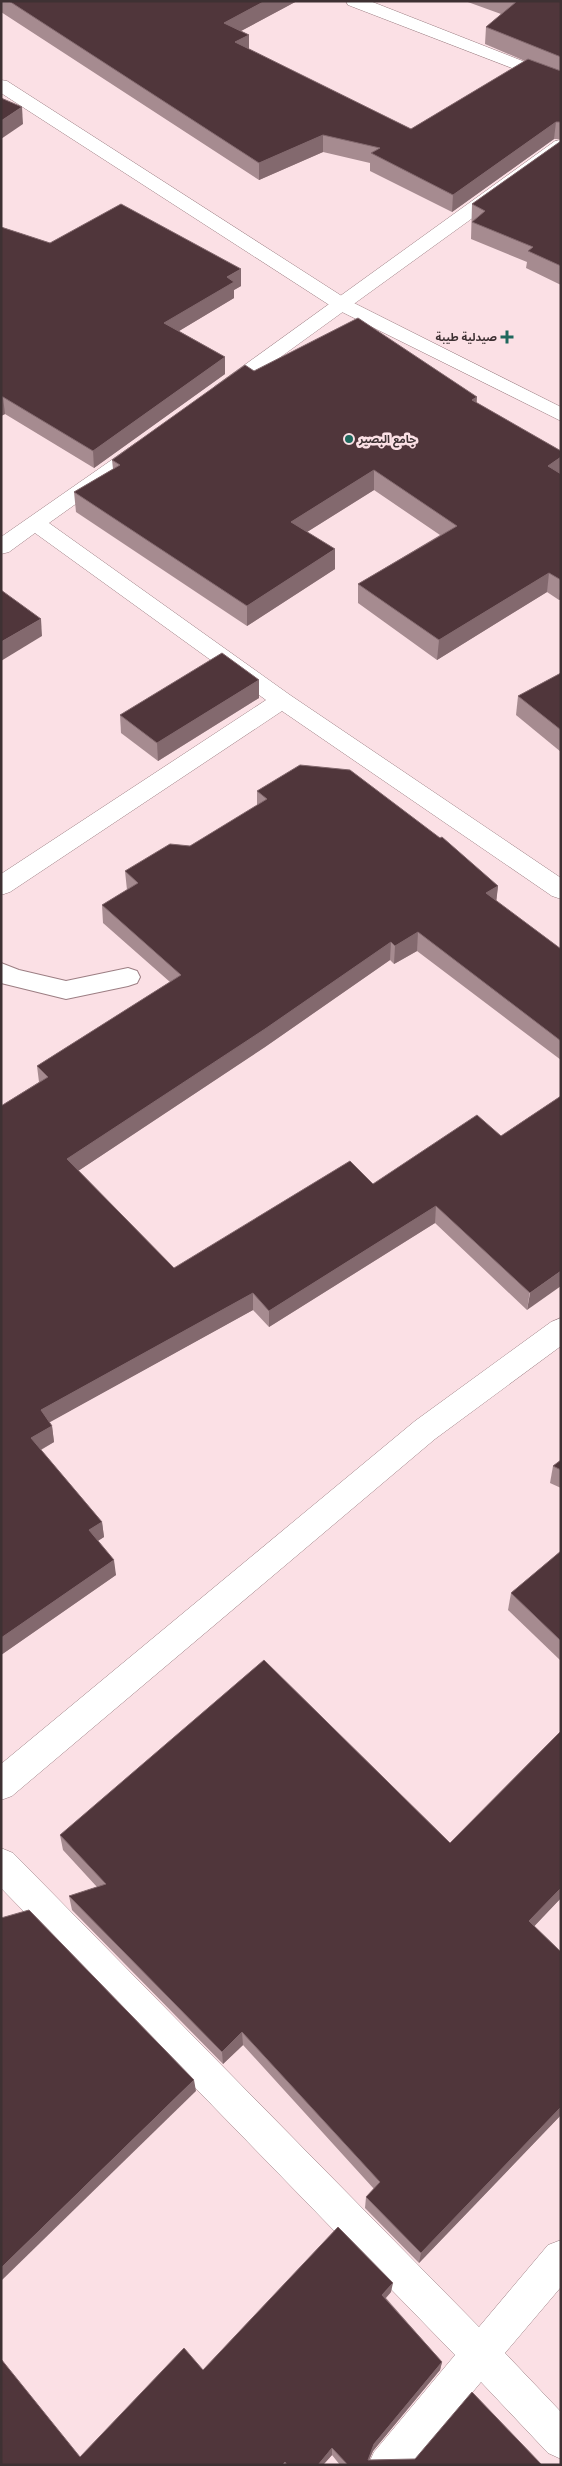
<svg xmlns="http://www.w3.org/2000/svg" width="562" height="2466" font-family="Arial,'Noto Sans Arabic',sans-serif">
<style>
.lines{fill:none;stroke-linecap:round;stroke-linejoin:round}
.service-casing{stroke:#9c7e83;stroke-width:2}
.minor-casing{stroke:#9c7e83;stroke-width:1}
.secondary-casing{stroke:#9c7e83;stroke-width:1}
.service{fill:#fff;fill-rule:evenodd}
.minor{fill:#fff;fill-rule:evenodd}
.secondary{fill:#fff;fill-rule:evenodd}
.wall{fill:#a68b90}
.shaded-wall{fill:#83696e}
.building{fill:#50363b;stroke:#83696e}
.poi-dot{fill:#1f685d;stroke:#fbe0e5;stroke-width:2}
.labels{text-anchor:middle;stroke-width:5;stroke-linejoin:round;paint-order:stroke}
.far-poi-label{font-size:11px;font-weight:bold;fill:#3e3133;stroke:#fbe0e5;text-anchor:end}
</style>
<rect width="100%" height="100%" fill="#fbe0e5"/>
<g class="lines">
<defs>
<polygon id="service" points="1,963 19,970 66,981 128,968 137,971 140,977 137,983 128,986 66,999 1,983"/>
<g id="minor">
<polygon points="346,1 370,1 561,76 561,87 348,5"/>
<polygon points="561,140 561,154 228,395 221,397 214,395 211,391 214,387 555,141"/>
<polygon points="143,441 150,443 153,447 150,451 49,523 290,695 561,878 561,899 552,896 282,711 10,892 1,895 1,874 266,700 35,533 9,552 1,554 1,537 136,443"/>
<polygon points="561,1318 561,1346 435,1439 12,1796 1,1800 1,1764 415,1421 551,1322"/>
<polygon points="1,1848 13,1853 479,2327 548,2245 561,2240 561,2287 505,2353 561,2412 561,2459 548,2453 481,2382 412,2465 368,2465 374,2452 455,2355 1,1888"/>
</g>
<polygon id="secondary" points="1,80 7,81 348,300 561,407 561,421 334,308 1,93"/>
</defs>
<use href="#service" class="service-casing"/>
<use href="#minor" class="minor-casing"/>
<use href="#secondary" class="secondary-casing"/>
<use href="#service" class="service"/>
<use href="#minor" class="minor"/>
<use href="#secondary" class="secondary"/>
</g>
<g class="wall">
<polygon points="1,1 297,1 241,31 249,35 249,49 411,129 525,61 485,44 486,27 501,14 465,1 561,1 561,139 554,139 452,212 370,171 370,163 323,152 259,180 1,12"/>
<polygon points="561,141 561,285 526,268 527,262 471,239 472,204"/>
<polygon points="1,227 50,243 241,286 234,290 234,298 179,331 225,357 225,374 94,468 5,414 1,416"/>
<polygon points="254,371 477,403 561,451 561,599 559,600 547,592 437,660 358,603 358,584 440,535 374,490 307,532 335,569 247,626 76,512 74,492 113,469 112,460"/>
<polygon points="561,673 561,752 516,715 518,696"/>
<polygon points="259,680 259,698 158,761 121,733 120,715"/>
<polygon points="257,791 498,886 496,901 561,949 561,1060 417,951 394,964 390,960 265,1047 78,1171 174,1268 373,1184 501,1136 561,1096 527,1310 435,1223 269,1327 253,1310 49,1422 52,1426 54,1442 41,1450 102,1522 104,1537 98,1541 116,1575 1,1655 1,1106 39,1082 37,1066 170,982 103,923 102,905 127,890 125,871 190,846 257,806"/>
<polygon points="561,1460 561,1488 550,1483 553,1466"/>
<polygon points="561,1551 561,1661 508,1610 511,1593"/>
<polygon points="561,1731 561,1898 534,1926 561,1952 561,2115 419,2263 365,2208 366,2197 374,2189 243,2045 223,2064 72,1910 69,1896 97,1887 63,1850 60,1835 450,1843"/>
<polygon points="391,2292 386,2298 442,2362 440,2370 373,2451 369,2460 542,2465 340,2465 332,2455 323,2465 1,2465 80,2457 203,2370"/>
</g>
<g class="shaded-wall">
<polygon points="265,1 297,1 224,40 224,23"/>
<polygon points="249,35 249,52 235,42"/>
<polygon points="22,107 23,124 1,139 1,121"/>
<polygon points="556,122 554,139 452,212 453,195"/>
<polygon points="323,135 323,152 259,180 259,163"/>
<polygon points="241,269 241,286 234,290 234,298 164,340 164,323 227,277"/>
<polygon points="225,357 225,374 94,468 93,451"/>
<polygon points="1,397 3,397 5,414 1,416"/>
<polygon points="477,397 476,416 472,400"/>
<polygon points="561,457 561,475 548,466"/>
<polygon points="374,470 374,490 291,542 291,522"/>
<polygon points="335,549 335,569 247,626 247,606"/>
<polygon points="549,573 547,592 437,660 439,640"/>
<polygon points="561,584 561,599 559,600"/>
<polygon points="41,619 42,636 1,661 1,642"/>
<polygon points="259,680 259,698 158,761 157,743"/>
<polygon points="498,886 496,904 486,893"/>
<polygon points="418,932 417,951 394,964 395,946"/>
<polygon points="391,942 390,960 265,1047 69,1177 67,1159"/>
<polygon points="436,1206 435,1223 269,1327 269,1311"/>
<polygon points="561,1271 561,1286 527,1310 530,1293"/>
<polygon points="253,1293 253,1310 43,1426 41,1410"/>
<polygon points="52,1426 54,1442 33,1454 31,1438"/>
<polygon points="102,1522 104,1537 91,1545 89,1530"/>
<polygon points="114,1560 116,1575 1,1655 1,1638"/>
<polygon points="561,1888 561,1898 526,1935 529,1921"/>
<polygon points="242,2032 243,2045 223,2064 222,2052"/>
<polygon points="194,2080 196,2091 1,2281 1,2268"/>
<polygon points="561,2107 561,2115 419,2263 421,2253"/>
<polygon points="393,2283 391,2292 381,2303 382,2295"/>
<polygon points="442,2362 440,2370 373,2451 367,2465 368,2460 374,2444"/>
<polygon points="332,2448 332,2455 323,2465 318,2465"/>
</g>
<g class="building">
<polygon points="9,1 265,1 224,23 249,35 235,42 411,129 528,59 561,71 561,122 556,122 453,195 371,153 380,148 323,135 259,163"/>
<polygon points="514,1 561,1 561,57 486,27 516,2"/>
<polygon points="1,98 22,107 1,121"/>
<polygon points="561,141 561,266 528,251 533,247 472,222 485,211 472,204"/>
<polygon points="121,204 241,269 227,277 234,282 164,323 225,357 93,451 3,397 1,397 1,227 50,243"/>
<polygon points="358,318 477,397 472,400 561,451 561,457 548,466 561,474 561,580 549,573 439,640 358,584 457,526 374,470 291,522 335,549 247,606 74,492 120,465 112,460 245,365 254,371"/>
<polygon points="1,590 41,619 1,642"/>
<polygon points="222,653 259,680 157,743 120,715"/>
<polygon points="561,673 561,730 518,696"/>
<polygon points="300,765 350,770 440,838 442,837 498,886 486,893 561,949 561,1041 418,932 395,946 391,942 265,1029 67,1159 174,1268 350,1161 373,1184 477,1115 501,1136 561,1096 561,1271 530,1293 436,1206 269,1311 253,1293 41,1410 52,1426 31,1438 102,1522 89,1530 114,1560 1,1638 1,1106 48,1077 37,1066 181,975 102,905 138,883 125,871 170,844 190,846 267,799 257,791"/>
<polygon points="561,1460 561,1470 553,1466"/>
<polygon points="561,1551 561,1641 511,1593"/>
<polygon points="264,1660 450,1843 561,1731 561,1888 529,1921 561,1952 561,2107 421,2253 366,2197 380,2182 242,2032 222,2052 69,1896 106,1884 60,1835"/>
<polygon points="29,1910 194,2080 1,2268 1,1918"/>
<polygon points="338,2227 393,2283 382,2295 442,2362 374,2444 368,2460 415,2459 472,2392 542,2465 348,2465 332,2448 318,2465 287,2465 285,2462 282,2465 1,2465 1,2359 80,2457 184,2348 203,2370"/>
</g>
<g class="poi-dot">
<path d="M504.5 329.5h5v5h5v5h-5v5h-5v-5h-5v-5h5z"/>
<circle cx="349" cy="439" r="5"/>
</g>
<g class="labels">
<g class="far-poi-label">
<text x="497" y="341">صيدلية طيبة</text>
<text x="359" y="443" text-anchor="start">جامع البصير</text>
</g>
</g>
<rect width="562" height="2466" fill="none" stroke="#3e3133" stroke-width="5"/>
</svg>
